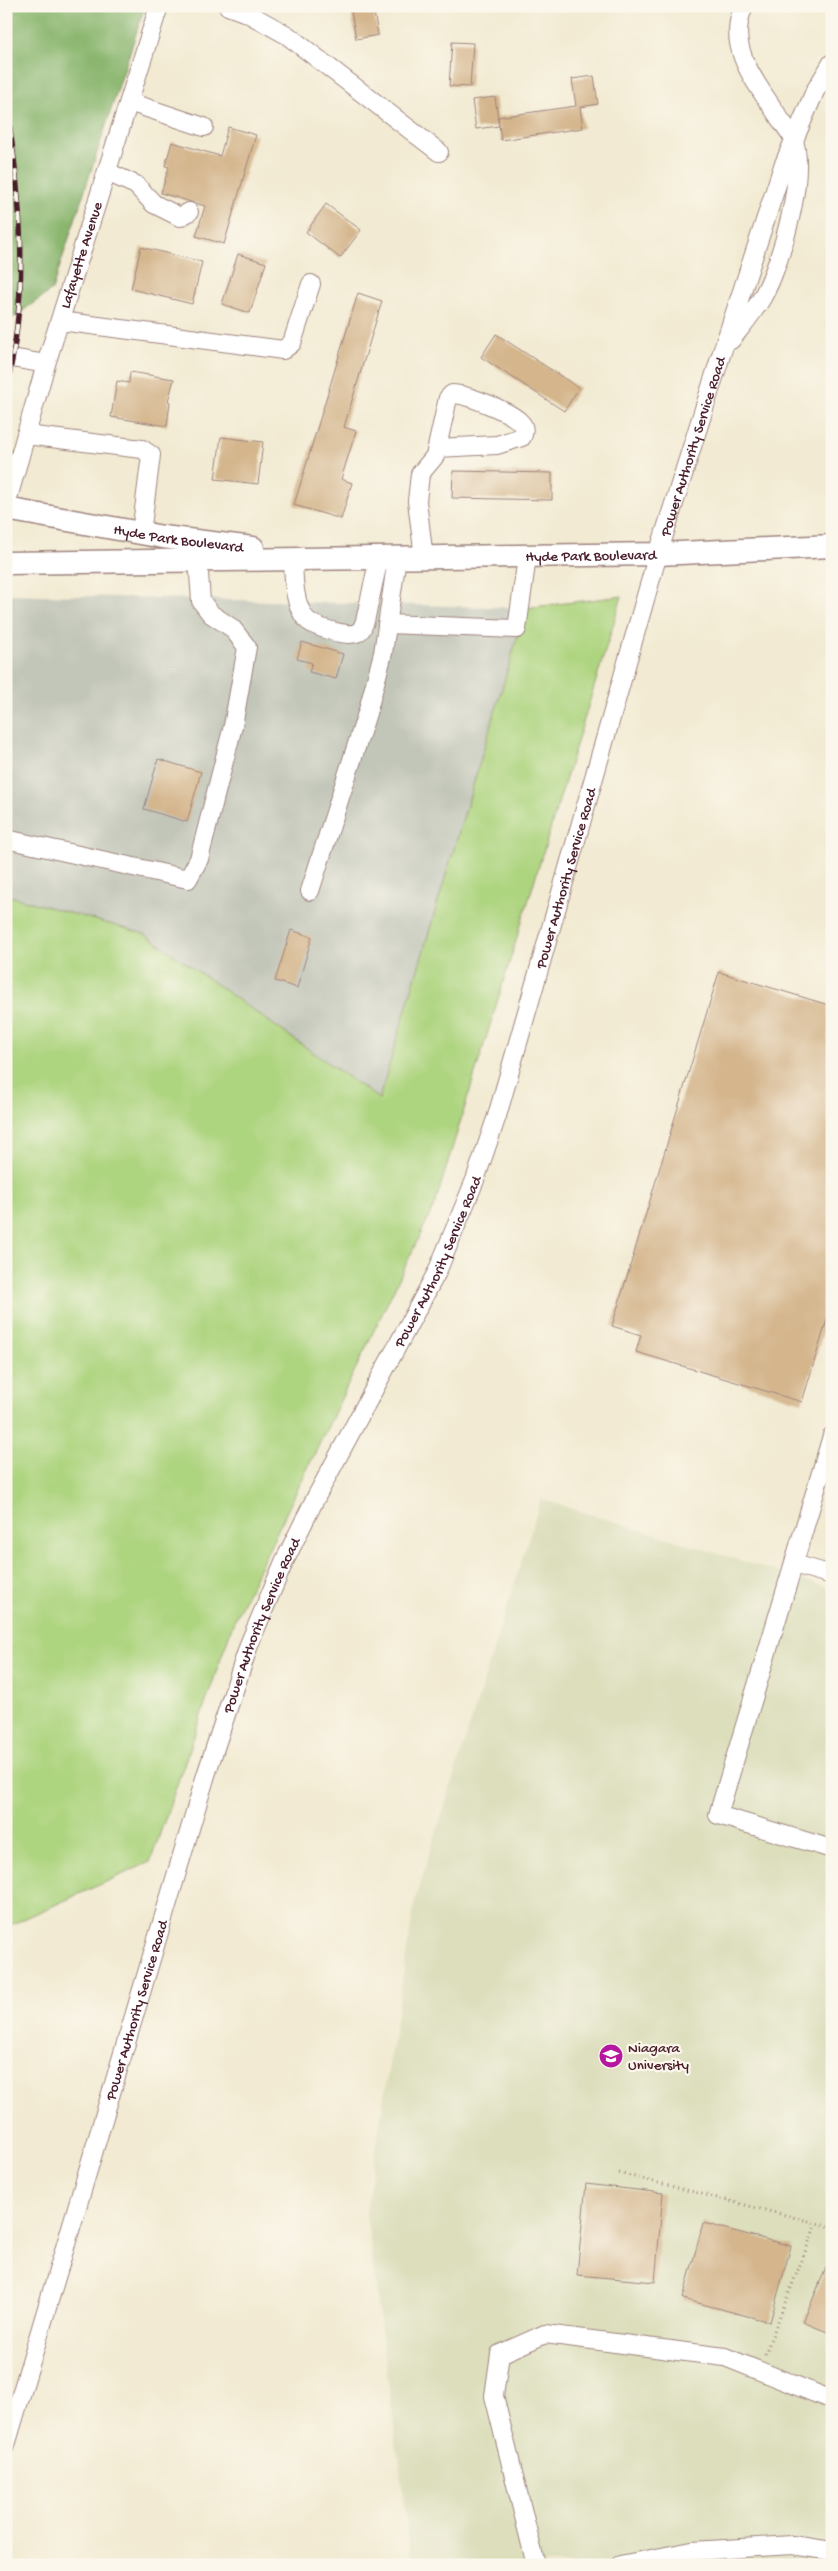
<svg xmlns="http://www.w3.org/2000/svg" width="838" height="2571" font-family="'Gochi Hand',sans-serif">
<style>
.built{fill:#dcdebc}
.industrial{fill:#c2c6b9}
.green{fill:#add47f;stroke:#7c7a55}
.forest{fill:#8ab66e;stroke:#6a6a4c}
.building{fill:#d4b58c}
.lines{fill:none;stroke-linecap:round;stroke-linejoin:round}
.minor-casing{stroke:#9e847e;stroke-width:20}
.major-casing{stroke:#9e847e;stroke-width:25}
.path{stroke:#9e847e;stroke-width:3;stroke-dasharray:1 4;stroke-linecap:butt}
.minor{stroke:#fff;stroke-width:18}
.major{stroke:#fff;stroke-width:22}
.rail-casing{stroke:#4a1f2b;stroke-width:5.5}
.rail{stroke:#fbf7ec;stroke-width:4;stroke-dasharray:11;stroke-linecap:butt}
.labels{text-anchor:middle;stroke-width:4.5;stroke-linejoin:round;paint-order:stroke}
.street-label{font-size:15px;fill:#4a1f2b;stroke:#fbf7ec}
.poi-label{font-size:15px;fill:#4a1f2b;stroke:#fbf7ec;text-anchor:start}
</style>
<rect width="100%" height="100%" fill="#fbf7ec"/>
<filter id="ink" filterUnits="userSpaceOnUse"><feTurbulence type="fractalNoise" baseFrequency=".02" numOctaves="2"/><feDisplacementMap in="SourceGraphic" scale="10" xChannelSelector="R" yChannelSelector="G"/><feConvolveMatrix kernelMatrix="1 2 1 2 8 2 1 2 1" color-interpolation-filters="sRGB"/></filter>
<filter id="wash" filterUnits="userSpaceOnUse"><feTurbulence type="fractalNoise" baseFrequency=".0096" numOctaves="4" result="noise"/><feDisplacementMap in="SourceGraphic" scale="20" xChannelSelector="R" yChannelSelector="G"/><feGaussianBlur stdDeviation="1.12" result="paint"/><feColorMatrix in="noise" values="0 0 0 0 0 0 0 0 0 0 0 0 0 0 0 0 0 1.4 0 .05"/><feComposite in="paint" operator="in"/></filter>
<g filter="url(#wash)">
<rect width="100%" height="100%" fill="#f2ead2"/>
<polygon class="built" points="541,1499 832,1589 832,2565 412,2565 366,2212 415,1900"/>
<polygon class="industrial" points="6,594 526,608 379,1099 145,934 6,895"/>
<polygon class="green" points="622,596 435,1204 234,1621 150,1862 6,1927 6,895 145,934 379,1099 526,608"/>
<polygon class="forest" points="6,6 145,6 52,290 11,319 6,153"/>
<g id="blocks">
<g class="building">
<polygon points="350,6 373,6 378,35 356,39"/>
<polygon points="452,42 473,43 470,87 449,86"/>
<polygon points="594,76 598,104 580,107 583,128 501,140 498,117 576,106 572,79"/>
<polygon points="495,97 499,126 476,129 472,100"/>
<polygon points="228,127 256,135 224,244 196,236 205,206 161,193 169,167 165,166 172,142 220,156"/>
<polygon points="326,204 361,230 340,258 306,232"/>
<polygon points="141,247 202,262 192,304 131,289"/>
<polygon points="238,254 266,263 250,313 222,304"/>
<polygon points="358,293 382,301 344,427 356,431 341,479 352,483 341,519 294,505"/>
<polygon points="496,334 579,388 564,411 481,357"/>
<polygon points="130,372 174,379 168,401 170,402 167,426 111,417 117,381 129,383"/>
<polygon points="221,437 263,442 258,484 215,479"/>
<polygon points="453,471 552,473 552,500 452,498"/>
<polygon points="302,642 343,654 336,679 309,672 312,663 297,659"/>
<polygon points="158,759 201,772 187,822 144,809"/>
<polygon points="291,930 312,937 297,988 275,981"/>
<polygon points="719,972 832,1006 832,1303 802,1402 636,1352 641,1335 612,1326"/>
<polygon points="586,2184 663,2193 655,2282 577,2275"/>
<polygon points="703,2223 791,2246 770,2322 683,2299"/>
<polygon points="832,2254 832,2334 803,2322"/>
</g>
</g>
</g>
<g filter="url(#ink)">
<use href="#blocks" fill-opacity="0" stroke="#9e847e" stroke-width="1"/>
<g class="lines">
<defs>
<g id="minor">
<polyline points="228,6 247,13 287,35 439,152"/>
<polyline points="129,102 204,127"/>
<polyline points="107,172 136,185 154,204 180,217 189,212"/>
<polyline points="60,321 283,350 292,343 311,284"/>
<path d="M 731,340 C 742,326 754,312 763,296 C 781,264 807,174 793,138 C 790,132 784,125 780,119 C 759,86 724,48 744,6"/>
<polyline points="6,357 46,364"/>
<polyline points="26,435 142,449 151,455 141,533"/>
<path id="s1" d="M 6,505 L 46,364 L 159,6"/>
<path d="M 424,558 L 417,501 L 420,474 L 435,456 L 448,398 L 452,394 C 466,394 512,412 521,423 C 525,427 524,433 522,437 L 497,445 L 437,448"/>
<path d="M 293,559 C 294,578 293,603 306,619 C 313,627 346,637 356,633 C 362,631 363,626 365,621 L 379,558"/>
<polyline points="387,624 517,629 527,557"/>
<polyline points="6,839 188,879 199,859 233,726 247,647 232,628 211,614 201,601 198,560"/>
<polyline points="310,891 368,710 383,653 397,558"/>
<polyline points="832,1436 718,1815 832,1849"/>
<polyline points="794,1564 832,1575"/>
<path id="s2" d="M 6,2445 L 206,1775 L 250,1642 L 284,1562 L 315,1499 L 437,1272 L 475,1180 L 497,1116 L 658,554 L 722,352 L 783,166 L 815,91 L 832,63"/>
<polyline points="536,2565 494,2396 500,2354 545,2334 725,2357 832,2400"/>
<polyline points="620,2565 692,2551 792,2545 832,2551"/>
</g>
<g id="major">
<path id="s3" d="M 6,509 L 163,537 L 253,548"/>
<path id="s4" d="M 6,563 L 658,554 L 832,546"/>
</g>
</defs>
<use href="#minor" class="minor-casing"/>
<use href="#major" class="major-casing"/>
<g class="path">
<polyline points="619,2173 832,2227"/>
<polyline points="765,2354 816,2224"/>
</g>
<use href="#minor" class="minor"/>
<use href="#major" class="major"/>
<defs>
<path id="rail" d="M 6,105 C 22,199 29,295 6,388"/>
</defs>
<use href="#rail" class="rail-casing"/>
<use href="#rail" class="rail"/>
</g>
</g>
<defs>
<symbol id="university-disc" viewBox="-11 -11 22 22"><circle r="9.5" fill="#b5179e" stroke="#fbf7ec"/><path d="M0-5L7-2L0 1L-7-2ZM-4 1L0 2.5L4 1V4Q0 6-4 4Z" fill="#fff"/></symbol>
</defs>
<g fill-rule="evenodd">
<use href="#university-disc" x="597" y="2042" width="28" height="28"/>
</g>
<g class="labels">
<g class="street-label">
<text dy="5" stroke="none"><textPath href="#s1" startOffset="261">Lafayette Avenue</textPath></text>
<text dy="5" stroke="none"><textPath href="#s2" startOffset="2119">Power Authority Service Road</textPath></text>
<text dy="5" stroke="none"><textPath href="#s3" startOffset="175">Hyde Park Boulevard</textPath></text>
<text dy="5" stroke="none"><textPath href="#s4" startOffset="585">Hyde Park Boulevard</textPath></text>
<text dy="5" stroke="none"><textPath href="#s2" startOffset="1669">Power Authority Service Road</textPath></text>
<text dy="5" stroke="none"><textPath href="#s2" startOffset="1264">Power Authority Service Road</textPath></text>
<text dy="5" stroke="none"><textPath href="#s2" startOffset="859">Power Authority Service Road</textPath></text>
<text dy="5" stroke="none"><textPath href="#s2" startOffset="454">Power Authority Service Road</textPath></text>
</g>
<g class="poi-label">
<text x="628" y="2052">Niagara<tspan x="628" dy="17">University</tspan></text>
</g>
</g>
<rect width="838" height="2571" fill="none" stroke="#fbf7ec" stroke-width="25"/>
</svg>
